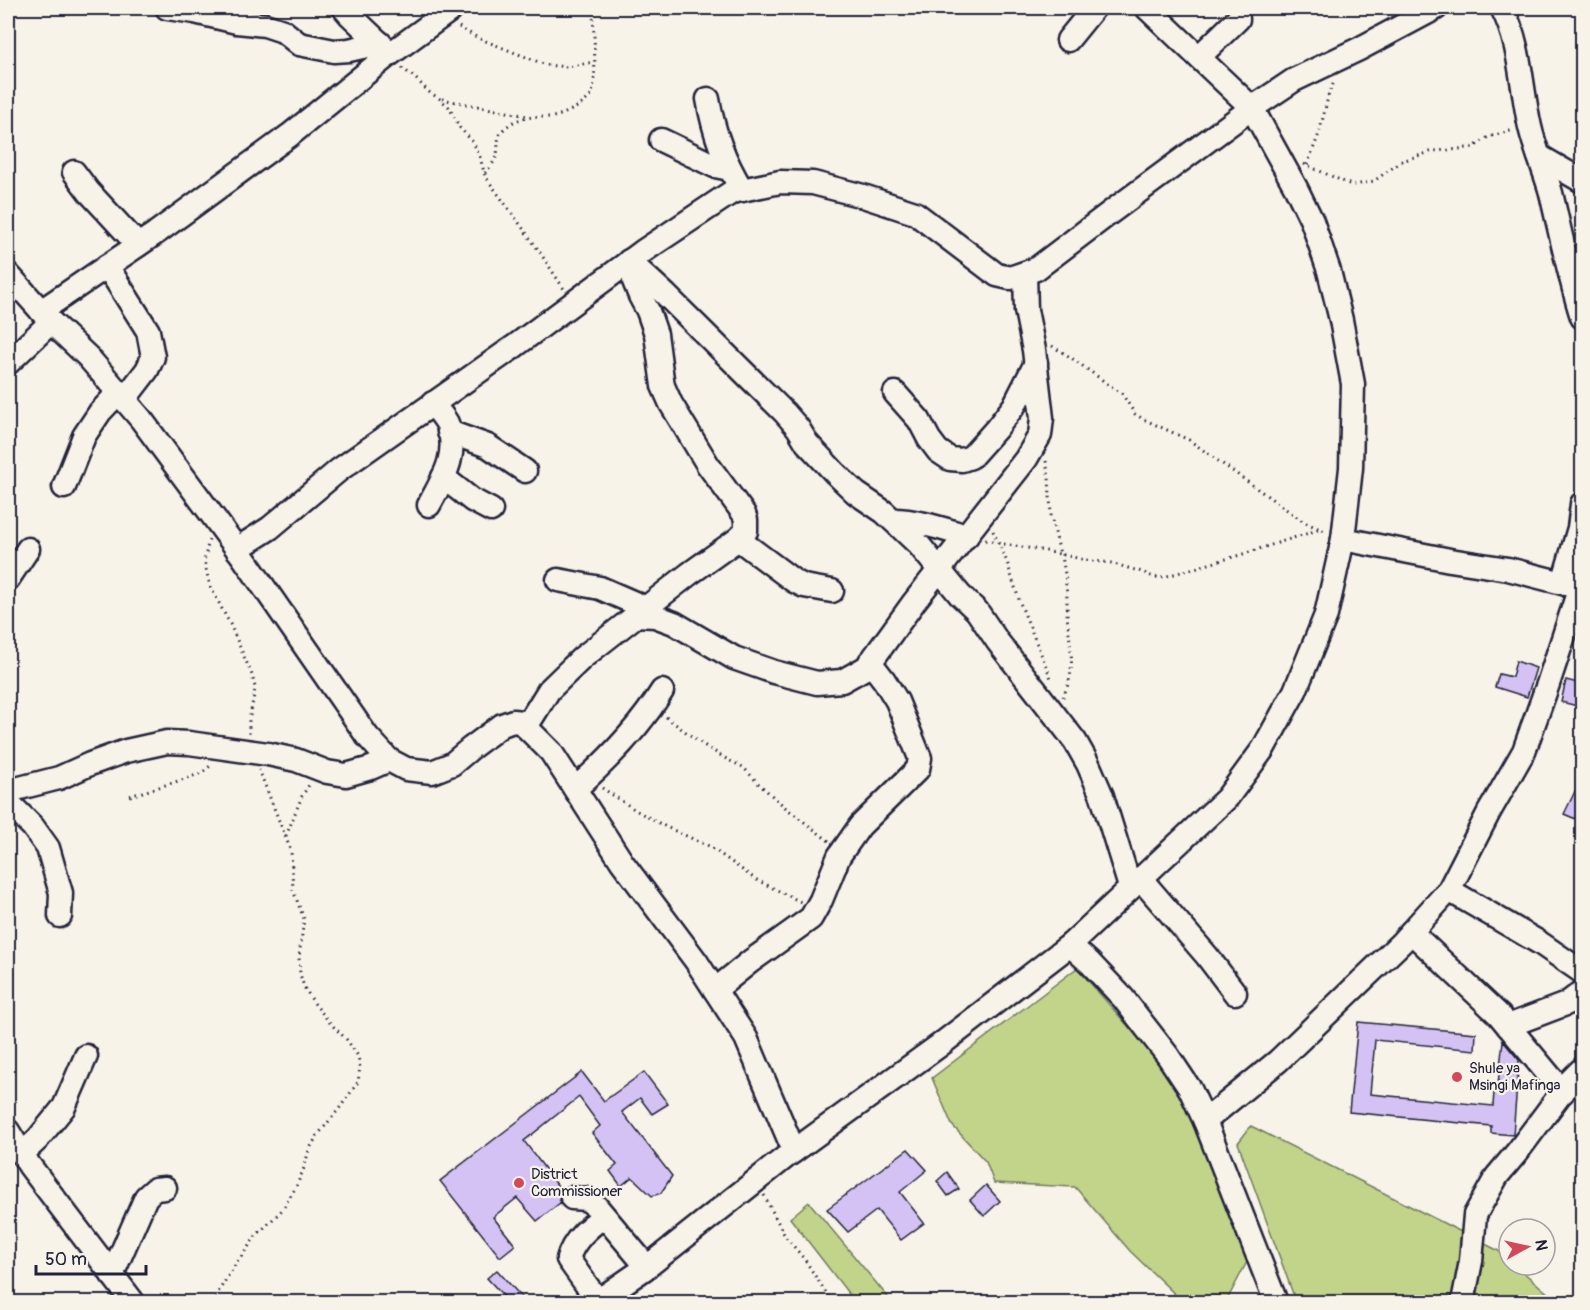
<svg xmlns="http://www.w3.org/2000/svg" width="1590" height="1310" font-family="Pangolin,sans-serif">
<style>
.green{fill:#c1d489;stroke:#727b62;stroke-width:1.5}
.building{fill:#d3c2f3;stroke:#22223b;stroke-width:1.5}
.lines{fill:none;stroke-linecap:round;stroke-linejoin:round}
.minor-casing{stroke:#22223b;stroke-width:27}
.path{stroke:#22223b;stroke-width:3;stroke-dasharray:1.5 4.5;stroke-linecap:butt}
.minor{stroke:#f7f3e8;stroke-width:22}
.poi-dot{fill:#d1495b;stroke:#f7f3e8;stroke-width:2}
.labels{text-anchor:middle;stroke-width:4.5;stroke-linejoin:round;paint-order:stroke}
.poi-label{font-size:15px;fill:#22223b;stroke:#f7f3e8;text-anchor:start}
</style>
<rect width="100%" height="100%" fill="#f7f3e8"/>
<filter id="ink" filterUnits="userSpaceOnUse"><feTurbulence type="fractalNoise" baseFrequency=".0167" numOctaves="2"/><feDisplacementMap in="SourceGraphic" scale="12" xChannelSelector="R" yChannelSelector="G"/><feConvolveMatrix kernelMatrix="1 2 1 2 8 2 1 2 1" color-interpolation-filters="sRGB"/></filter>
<g filter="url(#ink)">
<g class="green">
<polygon points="1077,968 1164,1067 1217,1164 1250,1256 1226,1302 1183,1302 1130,1251 1075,1187 994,1183 986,1162 952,1125 932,1078"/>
<polygon points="1251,1126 1497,1250 1509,1260 1509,1265 1515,1265 1558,1302 1296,1302 1238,1143"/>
<polygon points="809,1202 892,1302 855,1302 790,1218"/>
</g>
<g class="building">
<polygon points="1516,661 1536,668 1527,697 1495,687 1499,674 1512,677"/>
<polygon points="1566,680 1582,684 1582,707 1561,702"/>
<polygon points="1582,777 1582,811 1578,820 1564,814"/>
<polygon points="1358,1022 1476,1033 1475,1050 1375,1040 1370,1094 1493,1106 1494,1092 1497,1092 1503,1041 1519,1060 1513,1135 1491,1133 1491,1126 1349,1112"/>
<polygon points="582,1072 604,1101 644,1072 668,1104 652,1114 640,1098 622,1112 672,1176 661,1193 652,1196 632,1177 621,1186 610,1171 617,1165 592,1133 600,1126 579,1097 524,1141 561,1190 559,1196 560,1203 537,1221 517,1198 493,1217 515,1245 500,1257 440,1181"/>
<polygon points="908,1149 927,1170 900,1192 924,1223 901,1240 877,1210 848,1232 827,1209"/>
<polygon points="947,1172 959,1189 948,1196 937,1181"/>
<polygon points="986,1185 1000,1201 984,1216 970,1200"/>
<polygon points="497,1270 526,1302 509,1302 487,1278"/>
</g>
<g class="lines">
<defs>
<g id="minor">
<polyline points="167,8 195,12 237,22 265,25 283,31 299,44 334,51 349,50 380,43"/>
<polyline points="344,8 350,15 388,51"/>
<path d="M 1502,8 C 1521,44 1521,88 1530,127 C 1535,149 1545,171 1551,193 C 1561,235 1569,276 1582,317"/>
<polyline points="1068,40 1094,8"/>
<polyline points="1199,57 1238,19"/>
<path d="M 708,99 C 714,134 724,160 742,190"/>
<polyline points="661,140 715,166 730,169"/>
<polyline points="1539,156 1582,181"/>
<polyline points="74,172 89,192 138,245"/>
<polyline points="629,261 666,295 785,413 798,428 807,443 835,473 856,493 884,512 900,527 919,545 960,595 977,611 998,642 1075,741 1088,764 1102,796 1130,887"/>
<polyline points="107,266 148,331 153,357 147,370 124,400"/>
<polyline points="8,274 51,322 88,357 141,419 243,557 367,736 389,760 406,769 432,772 452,764 471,748 502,725 513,721 521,722 551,752 622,862 696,961 746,1038 794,1151"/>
<polyline points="41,311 156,233 290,135 386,57 453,8"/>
<polyline points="8,363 51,322"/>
<polyline points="895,393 919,420 929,439 938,451 950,459 962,460 971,457 996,429 1014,406 1036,363"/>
<polyline points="449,432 488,446 525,471"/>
<polyline points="443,477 472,500 491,510"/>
<polyline points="64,487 84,436 100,412 118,393"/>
<path d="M 429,505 C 443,479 460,453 447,423 C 443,416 437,410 433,403"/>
<path d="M 893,520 C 918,520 943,529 967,536"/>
<polyline points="738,539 794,581 804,586 832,591"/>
<polyline points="1343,539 1450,560 1508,569 1582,588"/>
<polyline points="237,549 270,528 339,470 515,346 642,252 732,192 780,182 813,183 863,196 915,213 997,275 1010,278 1036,269 1111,212 1252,108 1294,80 1359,49 1436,8"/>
<polyline points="8,579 28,549"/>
<polyline points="558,580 600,588 646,608"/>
<polyline points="1563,583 1579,528 1582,504"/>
<polyline points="636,615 655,616 674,623 734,658 774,672 817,683 842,681 867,667 914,602 1026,459 1040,435 1042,418 1034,350 1026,310 1025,274"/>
<polyline points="526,727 549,690 582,658 689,574 738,539 746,531 746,520 744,514 708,465 671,404 663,386 656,334 648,311 640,296 634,281 635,267"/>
<path d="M 575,789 C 608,760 639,728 662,691"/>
<polyline points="8,791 59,778 90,764 126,751 167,742 189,743 268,754 296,760 327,772 346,775 371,768 389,760"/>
<polyline points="8,802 33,827 48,848 61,893 60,916"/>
<polyline points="1140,878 1207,956 1235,993"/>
<polyline points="1449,890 1540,943 1582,972"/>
<polyline points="1411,932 1499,1015 1563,1092"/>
<polyline points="1070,945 1090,963 1123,998 1168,1056 1190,1089 1205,1121 1276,1302"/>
<polyline points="715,990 751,961 811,918 821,900 839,856 860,826 918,769 920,758 897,701 884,680 870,662"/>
<polyline points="1508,1026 1566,1004 1582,992"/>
<polyline points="1205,1121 1278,1061 1401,943 1449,890 1489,812 1524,751 1548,684 1580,587"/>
<polyline points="8,1131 29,1165 133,1302"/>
<polyline points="22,1154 37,1140 64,1107 86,1056"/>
<polyline points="572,1198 586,1199 596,1206 647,1267"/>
<polyline points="112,1275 146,1197 155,1189 165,1188"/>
<path d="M 599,1300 L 593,1294 L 568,1259 C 573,1240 589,1227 604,1216"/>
<polyline points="596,1302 647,1267 787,1156 940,1045 1070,945 1227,798 1263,749 1295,691 1326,615 1343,539 1351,468 1353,384 1341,320 1329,271 1312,221 1296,188 1252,108 1147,8"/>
<polyline points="1463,1302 1471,1261 1475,1215 1497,1176 1518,1151 1571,1080 1582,1069"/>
</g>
</defs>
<use href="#minor" class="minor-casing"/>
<g class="path">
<polyline points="459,27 478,38 546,65 567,67 594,62"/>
<polyline points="402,68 414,77 429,92 440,99 449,107 460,128 473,142 480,157 485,176 535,245 564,289"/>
<polyline points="442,99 527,116"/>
<polyline points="1304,164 1349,184 1355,185 1374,181 1402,161 1433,151 1451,150 1474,147 1488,137 1514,130"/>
<polyline points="1307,165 1319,134 1329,93 1334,82"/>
<path d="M 485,173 C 489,168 496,161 497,154 C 499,144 496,136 504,129 C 519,115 534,117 552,117 C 562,116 586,104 591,95 C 598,81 593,25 593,8"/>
<polyline points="1052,346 1070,357 1122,394 1135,414 1143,419 1189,440 1304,522 1327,532"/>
<polyline points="1046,461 1049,478 1051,515 1060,554"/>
<polyline points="993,531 1007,562 1020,603 1051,678"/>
<polyline points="209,540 204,561 210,586 230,624 252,675 255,687 254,695 249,721 249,735"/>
<polyline points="985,540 997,542"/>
<polyline points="998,543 1046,551 1086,560 1111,563 1142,572 1151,576 1160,578 1240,555 1318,530"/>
<path d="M 1062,554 C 1063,565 1066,576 1066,587 C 1068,599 1066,612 1068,624 C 1071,654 1076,669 1063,697"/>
<polyline points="666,717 702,744 728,760 743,767 759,784 786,808 829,841"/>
<polyline points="602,788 637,811 666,827 709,846 755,879 801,902"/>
<polyline points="130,796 191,777 201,773 213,764"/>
<polyline points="286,836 302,796 309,785"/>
<polyline points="764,1195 785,1236 805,1260 832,1302"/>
<polyline points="212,1302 233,1268 256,1236 282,1210 296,1187 304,1168 309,1150 317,1136 339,1109 358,1082 360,1067 358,1056 347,1040 331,1024 314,1003 304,987 300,974 299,957 304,919 293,890 291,851 259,770"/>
</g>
<use href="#minor" class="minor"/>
</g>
</g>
<g class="poi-dot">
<circle cx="1457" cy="1077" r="6"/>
<circle cx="519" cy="1183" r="6"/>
</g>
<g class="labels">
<g class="poi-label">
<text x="1469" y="1073">Shule ya<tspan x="1469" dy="17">Msingi Mafinga</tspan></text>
<text x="531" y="1179">District<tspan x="531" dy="17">Commissioner</tspan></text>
</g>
</g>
<rect width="1590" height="1310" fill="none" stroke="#f7f3e8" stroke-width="30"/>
<rect x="15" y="15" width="1560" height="1280" fill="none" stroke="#22223b" stroke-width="2" filter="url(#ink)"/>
<g transform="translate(1527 1247) rotate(82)"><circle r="28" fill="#f7f3e8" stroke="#a29fa3" stroke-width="1.5"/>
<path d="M0-4.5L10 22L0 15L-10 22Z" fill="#d1495b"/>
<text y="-9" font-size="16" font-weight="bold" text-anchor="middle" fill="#22223b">N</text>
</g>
<path d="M36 1265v9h110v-9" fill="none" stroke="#22223b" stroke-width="3"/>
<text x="45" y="1265" font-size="18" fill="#22223b" stroke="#f7f3e8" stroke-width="4.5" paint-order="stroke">50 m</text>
</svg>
